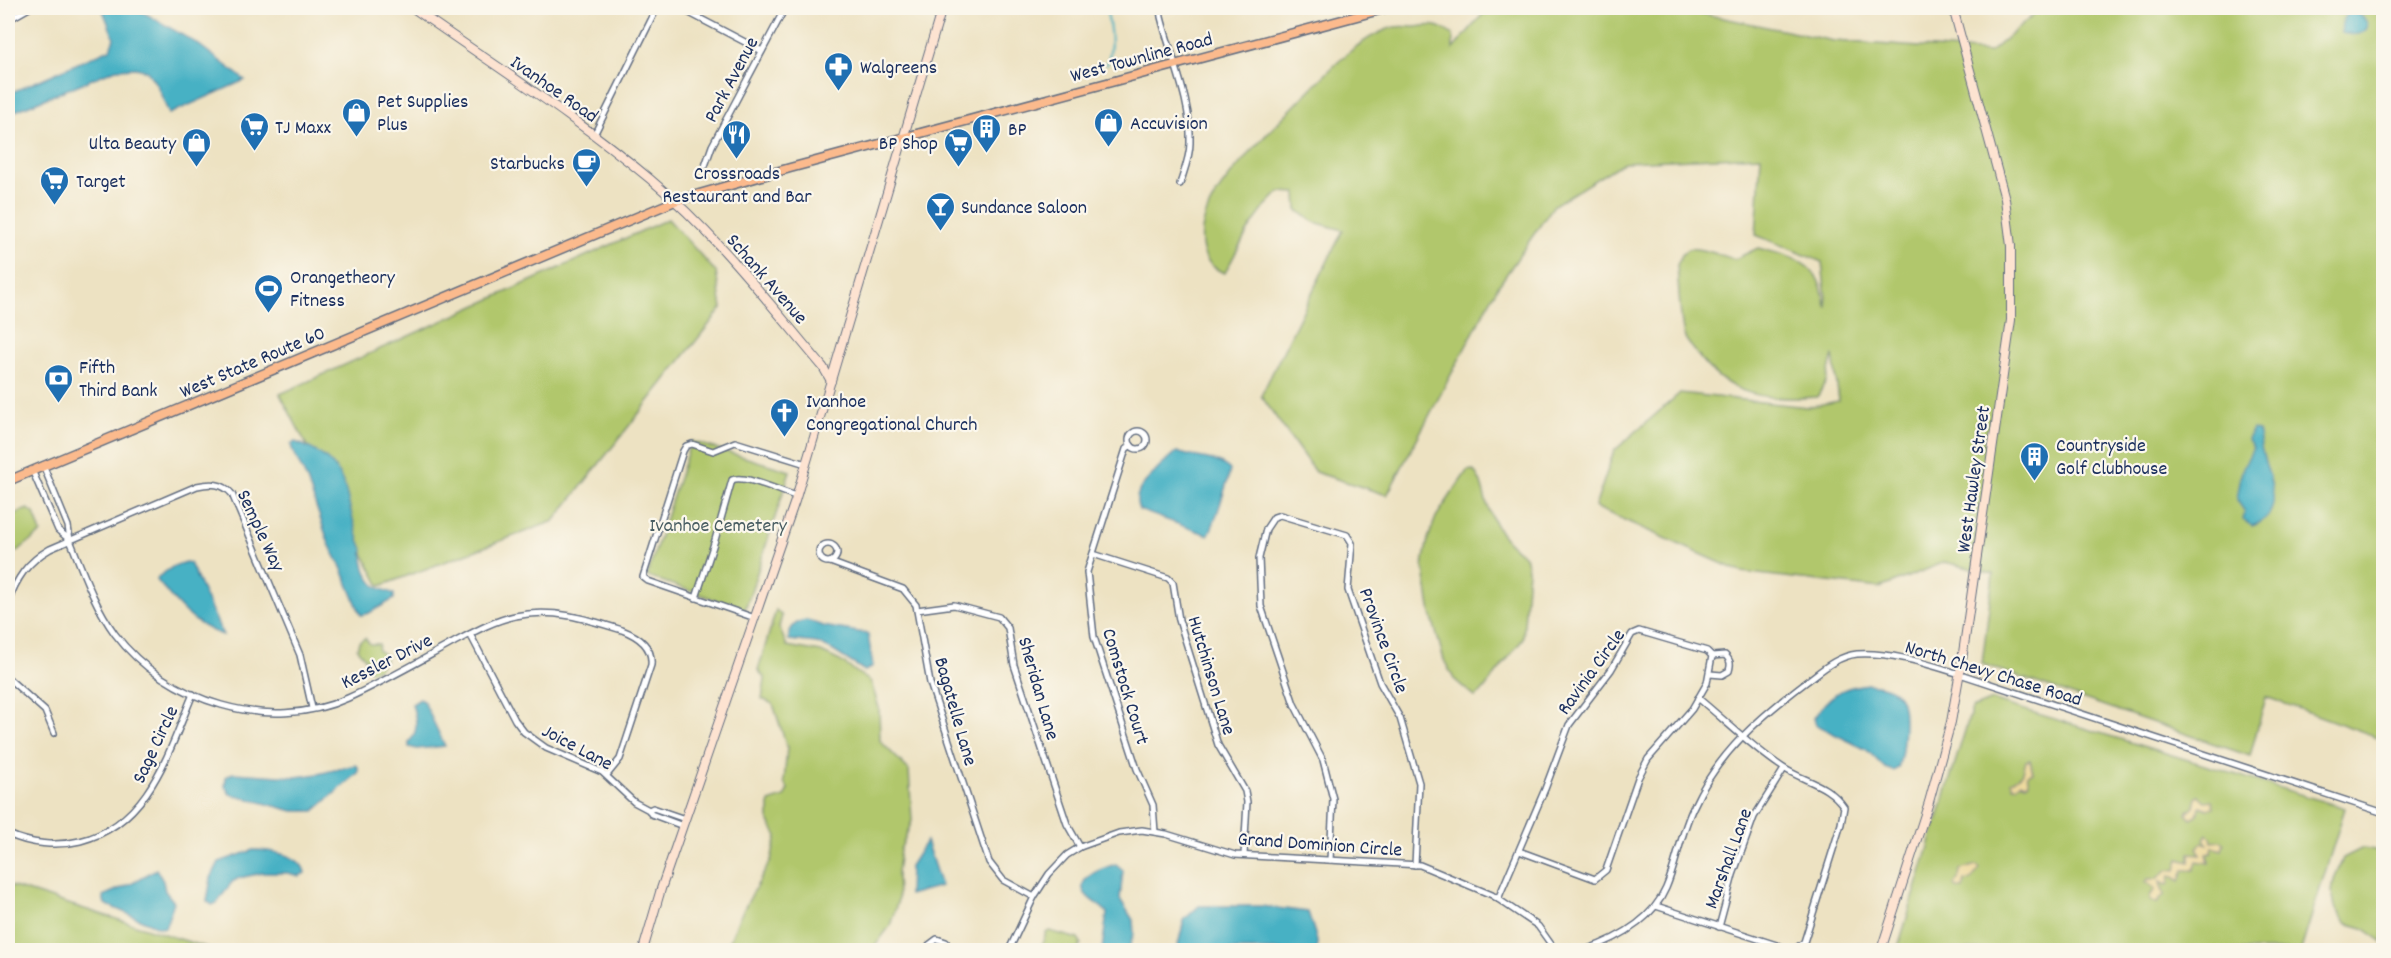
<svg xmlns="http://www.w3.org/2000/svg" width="2391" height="958" font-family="Dekko,sans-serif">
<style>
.green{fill:#b1c76c;stroke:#667b65;stroke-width:1.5}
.sand{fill:#eeda9e;stroke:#84847e;stroke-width:1.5}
.water{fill:#46b1c4;stroke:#307091;stroke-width:1.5}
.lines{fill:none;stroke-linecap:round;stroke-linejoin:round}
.stream{stroke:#46b1c4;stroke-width:2}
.street-casing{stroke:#646e81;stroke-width:8}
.secondary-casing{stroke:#646e81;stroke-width:10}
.primary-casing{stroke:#646e81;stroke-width:11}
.street{stroke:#fff;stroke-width:5}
.secondary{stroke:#fde3d1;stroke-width:8}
.primary{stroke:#fbba8d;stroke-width:8}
.labels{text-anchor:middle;stroke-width:4.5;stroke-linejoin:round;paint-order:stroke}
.street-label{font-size:20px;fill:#1b2f5e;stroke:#fbf7ec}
.poi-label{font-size:20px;fill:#1b2f5e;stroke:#fbf7ec;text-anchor:start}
.park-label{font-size:20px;fill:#485d62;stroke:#fbf7ec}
</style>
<rect width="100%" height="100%" fill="#fbf7ec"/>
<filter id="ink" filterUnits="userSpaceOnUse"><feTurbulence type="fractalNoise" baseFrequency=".0167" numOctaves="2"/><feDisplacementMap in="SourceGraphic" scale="12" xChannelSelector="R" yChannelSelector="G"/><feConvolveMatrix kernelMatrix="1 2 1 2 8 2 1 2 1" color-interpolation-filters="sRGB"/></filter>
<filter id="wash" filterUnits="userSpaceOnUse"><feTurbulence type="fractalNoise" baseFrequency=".008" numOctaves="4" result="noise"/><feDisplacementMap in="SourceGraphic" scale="24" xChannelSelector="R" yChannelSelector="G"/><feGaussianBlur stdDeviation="1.35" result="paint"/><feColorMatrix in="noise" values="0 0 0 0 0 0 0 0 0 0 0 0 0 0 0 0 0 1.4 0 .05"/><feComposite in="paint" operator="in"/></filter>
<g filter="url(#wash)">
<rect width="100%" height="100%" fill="#ede2c2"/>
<g class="green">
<path d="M 1488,8 L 1675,8 L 1834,41 L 1990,52 L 2042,8 L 2383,8 L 2383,739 L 2266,697 L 2250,756 L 1982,664 L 1993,574 L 1945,562 L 1880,588 L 1741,572 L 1595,507 L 1614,451 L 1680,393 L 1807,407 L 1839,401 L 1833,355 L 1826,382 L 1817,397 C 1769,401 1727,397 1697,354 C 1693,348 1686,342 1684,335 C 1679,313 1679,288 1677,265 C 1680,259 1682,252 1688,249 C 1696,246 1725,257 1735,259 L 1758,248 C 1783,255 1810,258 1821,286 C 1823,293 1824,302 1827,308 L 1822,262 L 1756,235 L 1761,156 L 1624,162 L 1554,205 L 1497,288 L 1387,495 L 1315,472 L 1261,396 L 1343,230 L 1314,222 L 1297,210 L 1296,193 L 1279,192 C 1255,215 1240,244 1225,273 C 1192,262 1199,220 1215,196 C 1239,161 1271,130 1300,100 C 1327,74 1352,42 1388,29 C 1398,25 1405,27 1415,27 C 1435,25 1435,23 1453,35 L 1453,49 Z"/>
<polygon points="668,219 716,272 722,308 554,521 380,586 280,394"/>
<polygon points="691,441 790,471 745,610 647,576"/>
<path d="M 1473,470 C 1482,479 1483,492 1487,504 C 1495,528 1505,542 1525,556 L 1528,569 L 1523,639 L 1481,693 L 1475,697 L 1454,679 L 1444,660 L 1431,614 L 1423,564 L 1428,539 L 1436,517 L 1467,471 Z"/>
<polygon points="28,509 34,513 41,533 16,552 8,550 8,516"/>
<polygon points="776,610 782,616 779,627 787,646 821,652 840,661 871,682 879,708 880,741 909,770 912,821 900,850 897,873 898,900 890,926 872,950 726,950 739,918 771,860 777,836 769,822 769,802 784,797 788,789 784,782 787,747 773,704 762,699 765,679 758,670"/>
<polygon points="365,638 370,644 379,644 378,650 385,655 385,661 378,669 371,671 368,669 365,658 357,649 359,642"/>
<polygon points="1992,700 2345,808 2301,950 1897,950 1972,708"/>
<polygon points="2363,848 2375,850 2383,855 2383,942 2363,928 2346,923 2335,907 2332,892 2334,880 2343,858"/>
<polygon points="8,885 215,950 8,950"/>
<polygon points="1049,931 1078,939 1081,944 1078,950 1040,950 1046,933"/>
</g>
<g class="sand">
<path d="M 2030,760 L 2033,772 L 2027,775 L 2029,783 L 2026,784 L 2021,782 L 2017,786 L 2013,786 L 2011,781 C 2027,772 2021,775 2026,761 Z"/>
<polygon points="2199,796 2205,801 2212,800 2214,807 2208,809 2200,806 2197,815 2191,818 2187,814 2188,811 2194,806 2196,798"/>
<polygon points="2207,834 2211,837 2212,842 2222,841 2224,844 2222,850 2213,847 2212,853 2207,854 2209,863 2197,861 2194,870 2184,870 2180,881 2170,875 2169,883 2167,885 2160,882 2164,895 2157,903 2150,900 2150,896 2155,889 2146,882 2148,879 2157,879 2168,869 2176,870 2179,859 2190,862 2190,853 2201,854 2197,848 2201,843 2208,845 2204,839"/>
<path d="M 1976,865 L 1980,868 C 1978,873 1974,875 1971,880 L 1965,881 L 1963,889 L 1956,888 L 1954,885 L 1959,878 L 1960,870 Z"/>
</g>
<g class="water">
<polygon points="102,8 136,8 198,44 245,80 169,114 157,85 147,71 136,68 116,69 8,114 8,94 110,49 114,38"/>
<path d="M 2351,10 C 2381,24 2365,39 2342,33 C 2340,23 2345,17 2351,10 Z"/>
<path d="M 2253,429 L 2258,432 C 2260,439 2261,447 2263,455 C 2270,481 2287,514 2252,526 L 2243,520 L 2245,512 L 2237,500 L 2242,470 L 2253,448 L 2247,439 Z"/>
<path d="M 295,442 C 358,464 340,499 363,549 C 361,561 367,579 376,586 C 381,590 388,590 394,594 L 394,599 L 369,613 L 361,615 L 341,567 L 329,544 L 307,480 L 292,449 L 291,444 Z"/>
<path d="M 1177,452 C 1195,459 1216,456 1230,470 C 1228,480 1213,530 1208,535 L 1139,510 C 1131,491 1148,480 1159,468 C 1165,462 1169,456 1177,452 Z"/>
<path d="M 186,562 L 190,563 L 223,635 C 194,626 176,604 157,580 L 158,577 L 174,566 Z"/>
<path d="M 807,620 L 823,626 L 864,633 L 868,635 L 873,666 L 865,671 L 832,650 L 817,643 L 789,640 C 789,628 795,621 807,620 Z"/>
<path d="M 1868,684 C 1879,685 1893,687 1899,696 C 1908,708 1903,753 1898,768 L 1893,771 L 1885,768 L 1867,750 L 1816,725 L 1814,718 C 1829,695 1841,687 1868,684 Z"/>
<path d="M 420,699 L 424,702 L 445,746 L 417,749 L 409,747 L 409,742 C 420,730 416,718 412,704 Z"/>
<polygon points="355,765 358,767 358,773 314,811 293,811 238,796 230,794 225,786 226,777 233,773 296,777 318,774"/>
<polygon points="926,841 941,886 909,895 910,866"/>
<path d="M 253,850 C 270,850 302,855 305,873 L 299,876 L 288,873 L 262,873 L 239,878 L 232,882 L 217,903 L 212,905 L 207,901 L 211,878 L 219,862 Z"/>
<path d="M 1116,864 L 1123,870 L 1120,899 L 1133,920 L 1134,934 L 1128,950 L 1102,950 L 1107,913 C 1102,906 1094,903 1088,897 C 1070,879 1103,868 1116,864 Z"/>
<polygon points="156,869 163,881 165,891 174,902 165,928 158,927 105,904 103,896 133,883"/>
<polygon points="1199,906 1261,906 1308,912 1317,940 1317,950 1183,950 1178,945 1184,920"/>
</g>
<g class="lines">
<path class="stream" d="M 1106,8 C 1110,27 1114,45 1107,64"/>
</g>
</g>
<g filter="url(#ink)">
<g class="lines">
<defs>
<g id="street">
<polyline points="680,8 762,51"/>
<path d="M 1160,8 L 1161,17 C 1171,57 1192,103 1190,143 C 1190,157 1184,171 1180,184"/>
<polyline points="8,20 29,8"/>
<polyline points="594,135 657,8"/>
<polyline points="705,166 712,146 785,8"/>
<circle cx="1138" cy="440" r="9"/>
<polyline points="1131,445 1126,449 1087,572 1094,637 1137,769 1153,805 1155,832"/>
<polyline points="32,470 58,530 70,540 68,526 43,465"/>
<path d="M 70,540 C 83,572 94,605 115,634 C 166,702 270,734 348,698 C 383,682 416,663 449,645 C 470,634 492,621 515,616 C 553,608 587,619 622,630 C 638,636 653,646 651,665 L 620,759 L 607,775"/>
<circle cx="828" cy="553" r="9"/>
<polyline points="1093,554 1168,578 1173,583 1179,620 1218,745 1245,791 1247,802 1244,855"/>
<polyline points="830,562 903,589 916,605 930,683 989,862 1003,880 1034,897"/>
<path d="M 696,598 L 715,540 L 732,480 C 745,474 781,492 796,496"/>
<path d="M 8,603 C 16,579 27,562 50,549 L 197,486 C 211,483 223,483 232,494 L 300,655 L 312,708"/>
<polyline points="917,610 954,605 999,617 1008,628 1014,665 1067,824 1080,847"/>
<polyline points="755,618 648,581 643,577 683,451 686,446 692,444 713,451 735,442 806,464"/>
<polyline points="470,634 515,720 524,732 546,748 602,772 634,802 649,810 651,814 683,826"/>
<path d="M 1710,674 L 1722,675 L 1729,671 C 1731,664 1731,661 1725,655 L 1712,656"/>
<polyline points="8,678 45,711 54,733"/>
<path d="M 1698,698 C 1726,721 1752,747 1782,767 C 1804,782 1828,783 1844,807 L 1841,824 L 1804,942 L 1794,950"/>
<polyline points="649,810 653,808 685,819"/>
<path d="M 8,834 C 30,844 56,847 80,841 C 149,824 168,753 193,694"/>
<polyline points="1330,860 1333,799 1323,760 1294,704 1261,606 1259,558 1266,529 1274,517 1280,515 1347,535 1352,543 1348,590 1380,683 1400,718 1419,783 1415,865"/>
<polyline points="1498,899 1545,789 1569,725 1611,670 1632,634 1639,631 1707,651 1712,656 1707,683 1692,709 1648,759 1638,778 1606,870 1595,879 1519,851"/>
<polyline points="1656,906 1792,950"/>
<polyline points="1719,927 1733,875 1754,817 1784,769"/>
<polyline points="928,950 929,945 937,939 946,942 949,950"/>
<polyline points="1009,950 1034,897 1049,874 1067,855 1080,847 1119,833 1142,830 1166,834 1235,855 1420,865 1492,895 1538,926 1555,950"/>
<path d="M 1585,950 C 1617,939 1652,921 1666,888 C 1677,862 1681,832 1694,806 C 1718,753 1760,717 1806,682 C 1821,671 1837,656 1857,654 C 1893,652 1927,664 1960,674 L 2384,813"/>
</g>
<g id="secondary">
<path d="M 413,8 C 492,64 575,116 650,179 C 715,233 768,302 823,367 L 831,381"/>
<polyline points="643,950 661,889 795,501 942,8"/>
<polyline points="1881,950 1929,802 1951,722 1962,660 2011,320 2011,246 2005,199 1953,8"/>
</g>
<polyline id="primary" points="8,481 675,201 790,168 1387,8"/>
</defs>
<use href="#street" class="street-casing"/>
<use href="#secondary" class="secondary-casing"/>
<use href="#primary" class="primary-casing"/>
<use href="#street" class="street"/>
<use href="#secondary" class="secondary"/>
<use href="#primary" class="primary"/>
</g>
</g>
<defs>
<symbol id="pharmacy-pin" viewBox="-11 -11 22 30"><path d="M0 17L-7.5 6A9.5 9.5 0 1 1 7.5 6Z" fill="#1f6fb2" stroke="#fbf7ec"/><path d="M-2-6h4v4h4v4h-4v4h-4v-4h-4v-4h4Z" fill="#fff"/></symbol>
<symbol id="shop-pin" viewBox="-11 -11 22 30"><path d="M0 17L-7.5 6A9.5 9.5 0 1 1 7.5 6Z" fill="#1f6fb2" stroke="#fbf7ec"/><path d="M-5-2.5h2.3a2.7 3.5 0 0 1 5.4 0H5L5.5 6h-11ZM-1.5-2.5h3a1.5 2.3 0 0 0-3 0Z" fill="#fff"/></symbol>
<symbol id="supermarket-pin" viewBox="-11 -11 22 30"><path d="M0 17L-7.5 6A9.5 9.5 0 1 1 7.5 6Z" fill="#1f6fb2" stroke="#fbf7ec"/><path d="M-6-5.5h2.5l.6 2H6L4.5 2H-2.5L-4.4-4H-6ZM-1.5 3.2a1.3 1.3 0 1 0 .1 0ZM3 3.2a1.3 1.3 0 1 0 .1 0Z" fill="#fff"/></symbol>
<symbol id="building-pin" viewBox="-11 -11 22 30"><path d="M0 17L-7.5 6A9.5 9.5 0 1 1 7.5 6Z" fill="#1f6fb2" stroke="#fbf7ec"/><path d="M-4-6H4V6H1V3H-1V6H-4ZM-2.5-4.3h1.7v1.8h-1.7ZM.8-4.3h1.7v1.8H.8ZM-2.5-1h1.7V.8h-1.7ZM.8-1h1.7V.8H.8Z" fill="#fff"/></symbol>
<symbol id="restaurant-pin" viewBox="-11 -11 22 30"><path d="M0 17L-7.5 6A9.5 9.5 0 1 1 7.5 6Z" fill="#1f6fb2" stroke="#fbf7ec"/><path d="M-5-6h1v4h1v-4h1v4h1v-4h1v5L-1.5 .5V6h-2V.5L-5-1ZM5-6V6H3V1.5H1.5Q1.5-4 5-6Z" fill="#fff"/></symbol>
<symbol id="cafe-pin" viewBox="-11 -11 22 30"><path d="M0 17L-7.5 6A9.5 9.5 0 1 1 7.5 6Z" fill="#1f6fb2" stroke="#fbf7ec"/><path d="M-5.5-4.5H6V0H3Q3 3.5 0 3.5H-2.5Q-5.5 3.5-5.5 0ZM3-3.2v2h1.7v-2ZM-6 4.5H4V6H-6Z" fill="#fff"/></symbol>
<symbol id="bar-pin" viewBox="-11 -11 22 30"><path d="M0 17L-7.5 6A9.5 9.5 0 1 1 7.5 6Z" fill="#1f6fb2" stroke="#fbf7ec"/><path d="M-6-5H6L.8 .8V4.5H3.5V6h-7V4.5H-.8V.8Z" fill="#fff"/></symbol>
<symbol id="stadium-pin" viewBox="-11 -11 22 30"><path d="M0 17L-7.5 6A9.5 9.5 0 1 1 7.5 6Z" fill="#1f6fb2" stroke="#fbf7ec"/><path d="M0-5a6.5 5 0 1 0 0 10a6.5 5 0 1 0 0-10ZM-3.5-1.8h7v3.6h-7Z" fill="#fff"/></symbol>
<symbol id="bank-pin" viewBox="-11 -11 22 30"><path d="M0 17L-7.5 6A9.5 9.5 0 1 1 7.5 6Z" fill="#1f6fb2" stroke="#fbf7ec"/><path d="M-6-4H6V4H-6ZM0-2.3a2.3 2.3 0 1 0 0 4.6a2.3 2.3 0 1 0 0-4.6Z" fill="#fff"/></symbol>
<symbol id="church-pin" viewBox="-11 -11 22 30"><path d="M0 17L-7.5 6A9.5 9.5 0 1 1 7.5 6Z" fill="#1f6fb2" stroke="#fbf7ec"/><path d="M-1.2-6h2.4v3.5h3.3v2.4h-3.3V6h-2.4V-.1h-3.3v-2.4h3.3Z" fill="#fff"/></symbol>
</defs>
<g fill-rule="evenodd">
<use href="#pharmacy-pin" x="822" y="50" width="33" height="45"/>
<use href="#shop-pin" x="340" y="96" width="33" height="45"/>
<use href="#shop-pin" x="1092" y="106" width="33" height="45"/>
<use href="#supermarket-pin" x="238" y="110" width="33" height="45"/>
<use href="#building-pin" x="970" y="112" width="33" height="45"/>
<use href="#restaurant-pin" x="720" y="118" width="33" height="45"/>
<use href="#shop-pin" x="180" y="126" width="33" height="45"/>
<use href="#supermarket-pin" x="942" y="126" width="33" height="45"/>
<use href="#cafe-pin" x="570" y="146" width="33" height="45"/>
<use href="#supermarket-pin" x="38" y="164" width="33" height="45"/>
<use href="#bar-pin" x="924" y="190" width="33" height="45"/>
<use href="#stadium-pin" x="252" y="272" width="33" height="45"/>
<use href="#bank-pin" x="42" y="362" width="33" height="45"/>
<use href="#church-pin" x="768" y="396" width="33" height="45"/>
<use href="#building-pin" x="2018" y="440" width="33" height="45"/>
</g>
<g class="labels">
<g class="street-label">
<text transform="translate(1141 56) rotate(-15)" y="7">West Townline Road</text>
<text transform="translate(730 79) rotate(-62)" y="7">Park Avenue</text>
<text transform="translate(555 88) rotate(35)" y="7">Ivanhoe Road</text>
<text transform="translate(768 278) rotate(49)" y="7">Schank Avenue</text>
<text transform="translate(252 361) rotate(-23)" y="7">West State Route 60</text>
<text transform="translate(1972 479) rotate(-82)" y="7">West Hawley Street</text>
<text transform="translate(262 530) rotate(65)" y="7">Semple Way</text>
<text transform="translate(1385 640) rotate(70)" y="7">Province Circle</text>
<text transform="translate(386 660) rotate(-27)" y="7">Kessler Drive</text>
<text transform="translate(1590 671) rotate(-54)" y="7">Ravinia Circle</text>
<text transform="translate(1994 672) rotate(17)" y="7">North Chevy Chase Road</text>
<text transform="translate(1213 675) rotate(73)" y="7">Hutchinson Lane</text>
<text transform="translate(1127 686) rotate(73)" y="7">Comstock Court</text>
<text transform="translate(1040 688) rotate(74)" y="7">Sheridan Lane</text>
<text transform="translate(957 711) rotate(74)" y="7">Bagatelle Lane</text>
<text transform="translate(154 744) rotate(-65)" y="7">Sage Circle</text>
<text transform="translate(578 746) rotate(28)" y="7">Joice Lane</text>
<text transform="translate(1320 843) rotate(4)" y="7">Grand Dominion Circle</text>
<text transform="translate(1727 858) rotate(-70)" y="7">Marshall Lane</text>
</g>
<g class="poi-label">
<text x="860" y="73">Walgreens</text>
<text x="377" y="107">Pet Supplies<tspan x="377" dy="23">Plus</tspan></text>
<text x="1130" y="129">Accuvision</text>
<text x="275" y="133">TJ Maxx</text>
<text x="1008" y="135">BP</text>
<text x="176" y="149" text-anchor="end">Ulta Beauty</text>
<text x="938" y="149" text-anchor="end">BP Shop</text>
<text x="565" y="169" text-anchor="end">Starbucks</text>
<text x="737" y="179" text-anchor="middle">Crossroads<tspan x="737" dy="23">Restaurant and Bar</tspan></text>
<text x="76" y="187">Target</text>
<text x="961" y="213">Sundance Saloon</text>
<text x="290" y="283">Orangetheory<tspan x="290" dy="23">Fitness</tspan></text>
<text x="79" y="373">Fifth<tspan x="79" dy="23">Third Bank</tspan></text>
<text x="806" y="407">Ivanhoe<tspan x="806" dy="23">Congregational Church</tspan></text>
<text x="2056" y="451">Countryside<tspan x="2056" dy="23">Golf Clubhouse</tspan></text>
</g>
<g class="park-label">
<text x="718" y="531">Ivanhoe Cemetery</text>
</g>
</g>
<rect width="2391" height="958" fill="none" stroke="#fbf7ec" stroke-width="30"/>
</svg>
